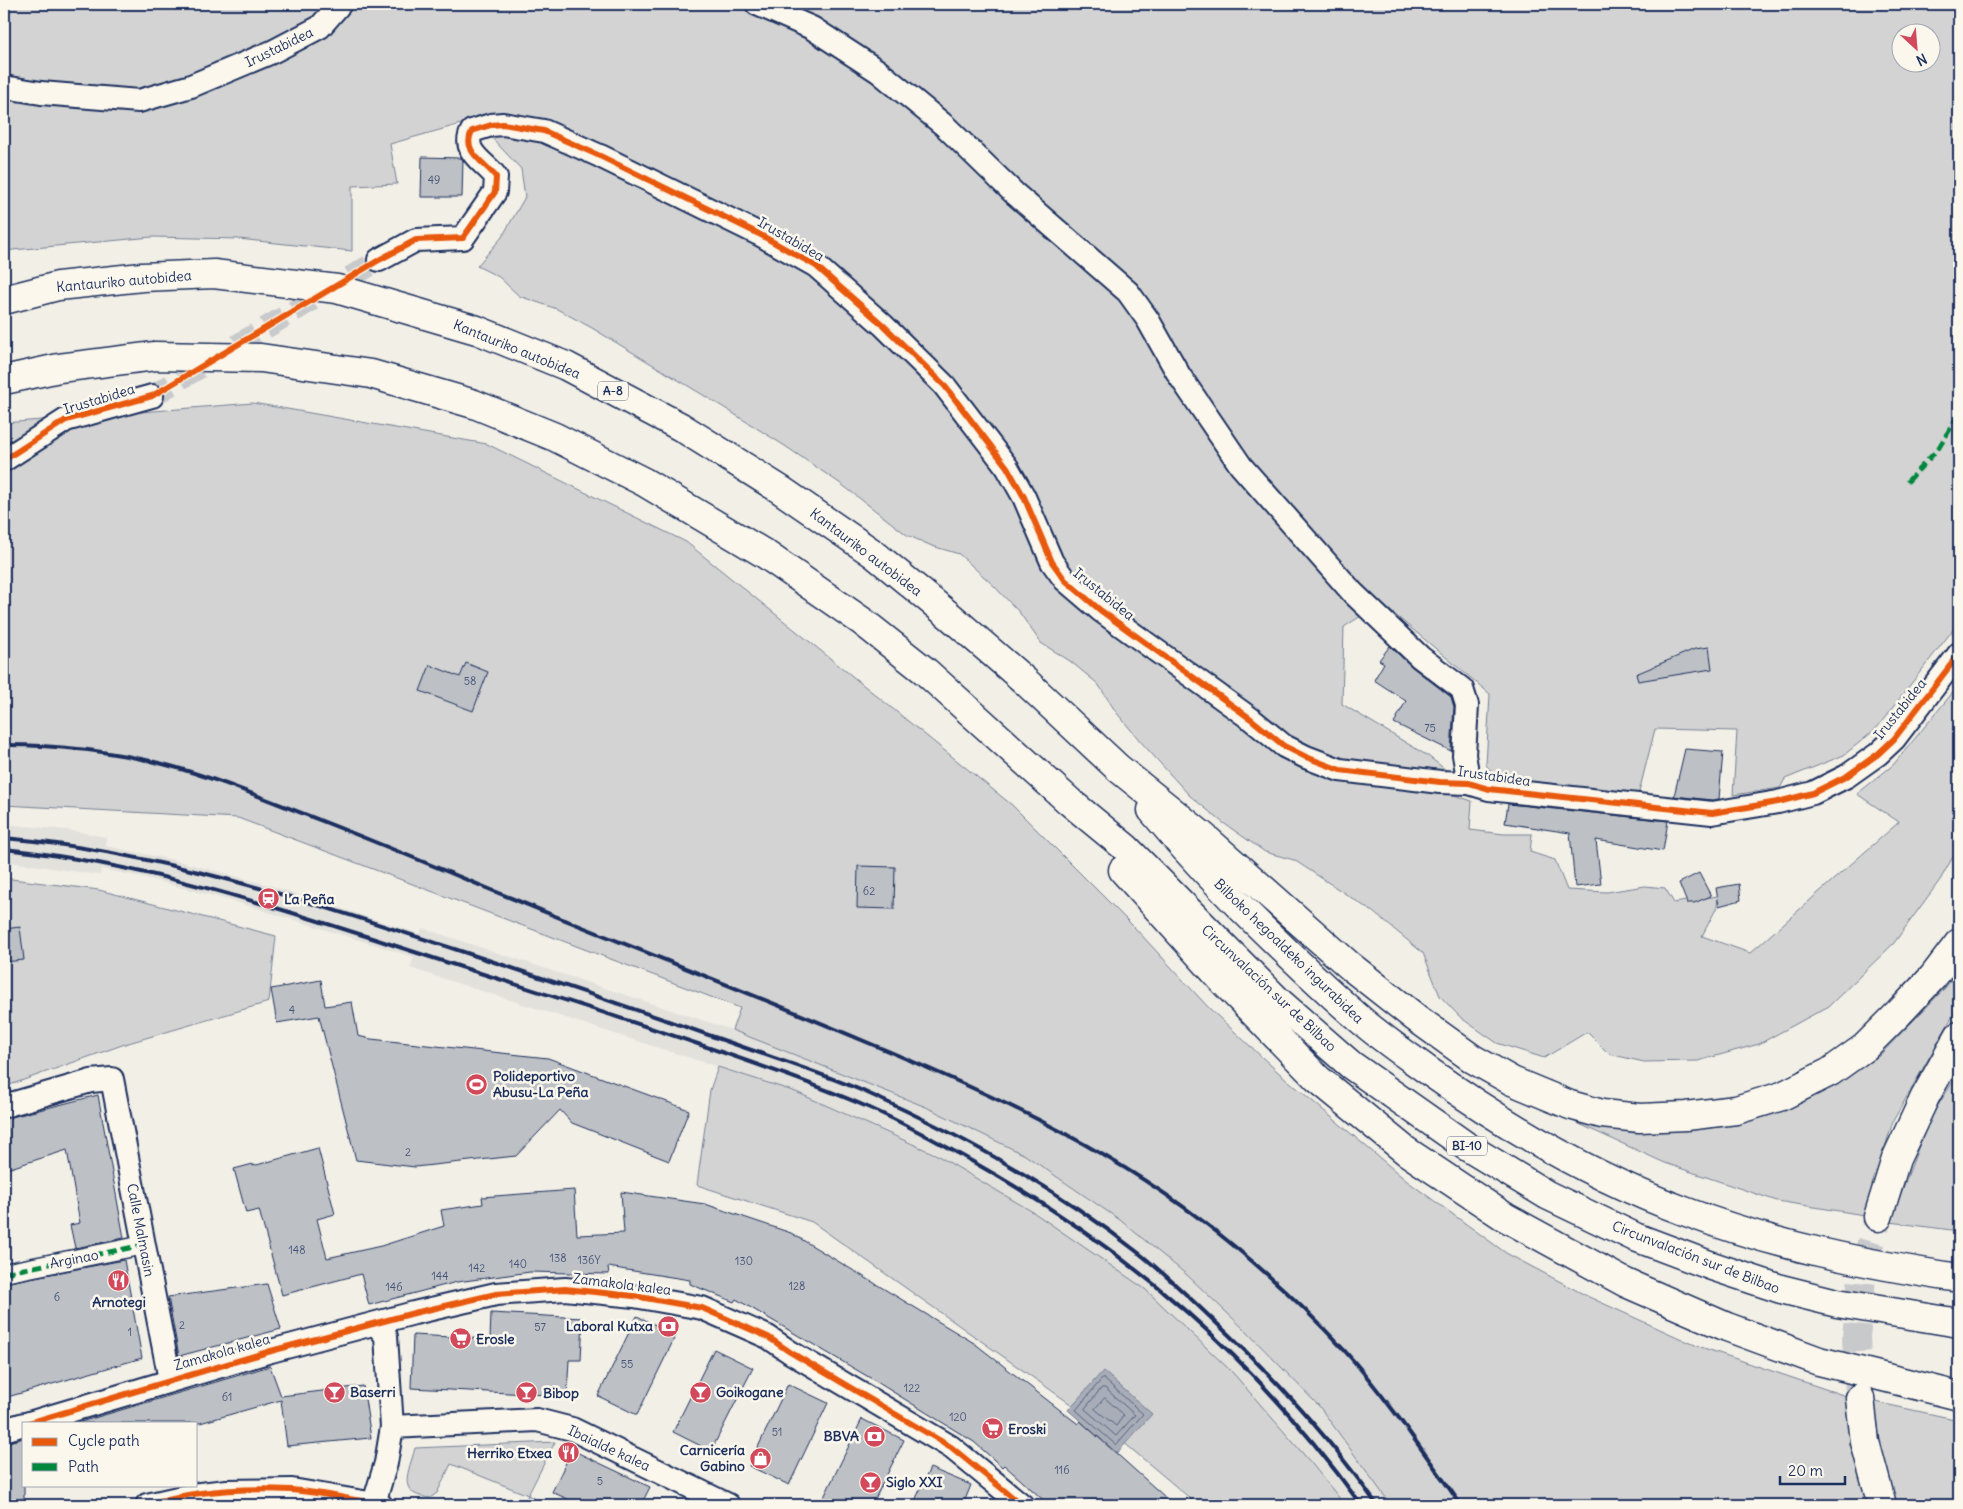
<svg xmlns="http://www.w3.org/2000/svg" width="1963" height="1509" font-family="Delius,sans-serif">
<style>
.built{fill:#e2e1dc}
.green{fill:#d2d3d2;stroke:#768198;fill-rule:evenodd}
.water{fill:#a9adb7;stroke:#707b93}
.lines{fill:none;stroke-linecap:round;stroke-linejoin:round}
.shore{stroke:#546182;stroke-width:1}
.building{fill:#bdc0c4;stroke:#1b2f5e}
.minor-tunnel{stroke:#c7c9cb;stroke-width:22;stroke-dasharray:22 11;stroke-linecap:butt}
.motorway-tunnel{stroke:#c7c9cb;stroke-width:28;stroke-dasharray:28 14;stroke-linecap:butt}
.pedestrian-casing{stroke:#1b2f5e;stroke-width:21}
.minor-casing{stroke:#1b2f5e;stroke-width:26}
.motorway-casing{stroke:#1b2f5e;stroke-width:31}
.pedestrian{stroke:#fbf7ec;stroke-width:18}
.minor{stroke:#fbf7ec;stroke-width:22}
.motorway{stroke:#fbf7ec;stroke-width:28}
.rail{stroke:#1b2f5e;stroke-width:4}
.quiet{stroke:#00873e;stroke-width:5;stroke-dasharray:10 5;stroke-linecap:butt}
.cycleway-casing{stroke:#fbf7ec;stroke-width:9}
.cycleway{stroke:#e8590c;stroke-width:6}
.labels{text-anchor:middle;stroke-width:5;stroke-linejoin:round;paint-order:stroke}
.number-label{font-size:11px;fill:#445378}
.shield{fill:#fbf7ec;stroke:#5e6b89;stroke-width:1}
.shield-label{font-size:12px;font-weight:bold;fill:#1b2f5e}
.street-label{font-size:14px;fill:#1b2f5e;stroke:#fbf7ec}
.poi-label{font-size:14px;font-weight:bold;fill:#1b2f5e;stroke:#fbf7ec;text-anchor:start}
</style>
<rect width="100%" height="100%" fill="#f2efe6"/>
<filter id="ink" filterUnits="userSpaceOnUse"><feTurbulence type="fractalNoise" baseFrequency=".02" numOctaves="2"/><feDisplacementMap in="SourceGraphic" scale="10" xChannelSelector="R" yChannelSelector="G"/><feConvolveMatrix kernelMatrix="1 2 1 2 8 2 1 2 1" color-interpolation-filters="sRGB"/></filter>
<g filter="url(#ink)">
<polygon class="built" points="4,824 68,830 106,837 106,846 174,860 265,884 420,934 422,928 732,1030 926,1107 1025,1155 1120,1220 1187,1275 1245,1330 1319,1406 1391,1505 1345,1505 1312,1464 1233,1373 935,1153 796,1092 410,968 414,957 239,903 146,878 101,869 100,875 4,861"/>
<g class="green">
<path d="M 4,4 L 1959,4 L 1959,622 L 1876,729 L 1844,755 L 1785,779 L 1780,788 L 1733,795 L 1737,731 L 1655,729 L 1638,796 L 1499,780 L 1486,765 L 1490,694 L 1381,603 L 1344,627 L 1342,704 L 1428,756 L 1450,773 L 1451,794 L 1472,801 L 1470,830 L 1504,834 L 1532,834 L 1530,852 L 1555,860 L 1567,890 L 1607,892 L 1645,886 L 1665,888 L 1674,903 L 1718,896 L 1717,907 L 1702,936 L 1750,953 L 1899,822 L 1857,794 L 1893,765 L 1959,685 L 1959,846 L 1940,880 L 1894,943 L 1829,1006 L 1759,1044 L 1698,1061 L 1644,1062 L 1609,1054 L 1587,1032 L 1544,1058 L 1497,1043 L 1461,1018 L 1440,996 L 1423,953 L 1373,912 L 1294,860 L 1265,852 L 1222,822 L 1189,795 L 1141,742 L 1116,712 L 1098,684 L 1070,661 L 1041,643 L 1019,612 L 993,585 L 959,554 L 932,546 L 907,535 L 841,484 L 785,446 L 723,407 L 592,328 L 557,309 L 519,296 L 499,277 L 477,266 L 502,237 L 525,197 L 521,169 L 475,120 L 390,144 L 397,184 L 352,186 L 352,251 L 238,239 L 152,237 L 13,250 L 4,252 ZM 1900,32 L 1930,32 L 1930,62 L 1900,62 Z"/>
<polygon points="253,403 487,444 686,542 1012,805 1134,927 1209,1008 1277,1071 1407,1181 1506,1253 1589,1297 1695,1345 1843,1395 1959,1420 1959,1505 1391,1505 1319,1406 1245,1330 1187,1275 1120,1220 1025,1155 926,1107 732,1030 740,1008 238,818 4,805 4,423"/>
<polygon points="4,878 99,890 276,936 269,1002 125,1044 4,1087"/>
<polygon points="1959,969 1959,1005 1893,1121 1864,1215 1777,1201 1665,1163 1566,1118 1634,1133 1714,1127 1806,1101 1879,1056 1946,987"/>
<polygon points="718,1067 796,1092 935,1154 1033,1212 1145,1289 1233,1373 1312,1464 1345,1505 1198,1505 1116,1436 812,1222 697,1185 710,1090"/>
<polygon points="1959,1072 1959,1231 1890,1222 1929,1120"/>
<path d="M 555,1442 L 528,1495 L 545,1505 L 523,1505 L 528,1495 L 451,1464 L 437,1493 L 430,1498 C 395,1494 409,1472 415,1448 Z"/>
</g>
<polygon class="water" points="1103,1371 1152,1414 1117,1453 1068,1410"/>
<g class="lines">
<g class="shore">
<polygon points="1104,1379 1143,1414 1116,1445 1076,1410 1101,1380"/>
<polygon points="1102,1388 1105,1388 1135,1415 1116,1436 1085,1409"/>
<polygon points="1105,1398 1124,1415 1116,1426 1095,1409"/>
</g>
</g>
<g class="building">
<polygon points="422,157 461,158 463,160 462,197 421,197"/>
<polygon points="1390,646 1412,667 1451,697 1454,707 1451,751 1394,723 1406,701 1374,680 1384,663 1379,660"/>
<polygon points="1709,647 1712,669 1638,681 1636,674 1695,649"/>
<polygon points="466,663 488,672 473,711 420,691 430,665 460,677"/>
<polygon points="1685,749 1723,752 1719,799 1712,800 1674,796"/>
<polygon points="1508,804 1668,821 1663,851 1596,840 1601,884 1575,887 1570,833 1505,823"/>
<polygon points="858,866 895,867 894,909 857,908"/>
<polygon points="1699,873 1711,896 1694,903 1687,903 1679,883"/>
<polygon points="1739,884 1741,900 1719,906 1716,888"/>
<polygon points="20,927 24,960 4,962 4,929"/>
<polygon points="321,980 325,1006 352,1002 358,1036 371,1039 548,1058 689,1110 669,1161 572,1123 560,1110 516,1156 415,1167 356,1160 319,1016 277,1023 271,989"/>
<polygon points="98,1095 124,1238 75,1248 70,1225 80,1223 67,1150 4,1170 4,1119"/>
<polygon points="318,1148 335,1214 317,1219 327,1258 381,1246 444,1226 441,1210 483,1204 482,1197 574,1190 577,1235 624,1233 621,1192 705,1204 791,1233 974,1343 1078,1424 1080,1421 1174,1505 1049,1505 1004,1465 1002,1467 974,1442 872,1379 736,1299 734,1302 690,1284 690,1280 608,1267 609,1274 530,1272 457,1282 369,1305 361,1274 282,1295 259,1210 246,1213 234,1169 253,1164 253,1166"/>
<polygon points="124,1260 142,1358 4,1398 4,1283"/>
<polygon points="267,1284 281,1329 179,1356 168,1297"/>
<polygon points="491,1313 583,1318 581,1360 569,1360 567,1396 411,1388 413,1335 490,1339"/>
<polygon points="637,1316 676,1335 637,1415 598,1396"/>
<polygon points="714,1349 753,1368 711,1451 673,1432"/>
<polygon points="270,1366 281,1396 363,1386 371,1438 287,1446 281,1400 200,1423 77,1423"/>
<polygon points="788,1384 828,1403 789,1485 749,1466"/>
<polygon points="862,1419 904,1440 872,1505 836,1505 823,1499"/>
<polygon points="24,1438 24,1498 4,1504 4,1443"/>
<polygon points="572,1450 650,1487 641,1505 581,1505 552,1492"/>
<polygon points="930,1468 971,1485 963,1505 913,1505"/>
</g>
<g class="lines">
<polyline class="minor-tunnel" points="152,396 379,260"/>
<polyline class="motorway-tunnel" points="1859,1394 1856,1337 1862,1277 1878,1217"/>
<defs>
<polyline id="pedestrian" points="4,1273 144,1245"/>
<g id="minor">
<polyline points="757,4 812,28 878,71 945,126 1014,193 1128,292 1148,320 1179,375 1241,466 1353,593 1420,657 1462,689 1467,705 1464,755 1469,783"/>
<polyline points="4,87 41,93 139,101 191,86 272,52 320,27 340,4"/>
<path d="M 379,260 L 416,240 L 463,238 L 495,192 L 496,177 C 485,162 461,152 472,131 L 491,125 L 503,124 L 544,131 L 600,156 L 759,234 L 816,266 L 883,325 L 944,385 L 1007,467 L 1024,497 L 1052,562 L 1065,580 L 1100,610 L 1251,719 L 1284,746 L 1306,757 L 1340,770 L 1440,782 L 1469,783 L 1489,789 L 1712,813 L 1778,802 L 1813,793 L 1847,776 L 1878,754 L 1894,739 L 1959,654"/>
<polyline points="4,460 66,420 152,396"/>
<polyline points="4,1106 91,1081 112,1079 170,1380"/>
<polyline points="29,1423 271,1351 414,1313 496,1294 565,1289 634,1296 702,1308 768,1337 790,1352 951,1447 1022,1505"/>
<polyline points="392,1427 537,1420 572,1429 728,1505"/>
<polyline points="4,1430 24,1424"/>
<polyline points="374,1503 386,1463 392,1427 386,1336 376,1324"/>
<polyline points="147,1505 191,1495 227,1491 292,1490 381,1505"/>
</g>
<g id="motorway">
<polyline points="4,300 58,286 142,277 214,274 337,289 477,330 566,366 681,427 781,490 874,554 951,617 1025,681 1118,768 1204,837 1350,966 1416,1018 1473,1059 1512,1081 1570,1105 1602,1114 1640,1118 1686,1116 1736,1110 1782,1096 1830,1072 1865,1047 1899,1013 1933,977 1959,943"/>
<polyline points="4,380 59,368 155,356 261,358 371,374 474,404 555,437 644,482 765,554 863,622 925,671 1070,802 1126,848 1279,1002 1351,1065 1466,1146 1547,1195 1635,1237 1712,1266 1781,1289 1837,1303 1959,1323"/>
<path d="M 1152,810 C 1189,855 1228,896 1270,936 C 1300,965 1330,994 1362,1021 C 1383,1039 1405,1054 1427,1070 C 1507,1127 1592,1177 1684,1211 C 1773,1245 1865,1264 1959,1278"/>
<polyline points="1123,870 1225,983 1318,1079 1406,1151 1505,1217 1626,1283 1727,1327 1819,1361 1959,1396"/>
<polyline points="1878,1217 1896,1159 1925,1097 1959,1036"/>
<polyline points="1860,1398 1865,1442 1882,1505"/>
</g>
</defs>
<use href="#pedestrian" class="pedestrian-casing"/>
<use href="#minor" class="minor-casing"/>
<use href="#motorway" class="motorway-casing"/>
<use href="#pedestrian" class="pedestrian"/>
<use href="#minor" class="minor"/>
<use href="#motorway" class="motorway"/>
<g class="rail">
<path d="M 4,745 C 57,745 111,751 163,764 C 217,778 270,801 322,821 C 399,851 474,883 550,914 C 655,956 760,997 864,1041 C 982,1090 1098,1142 1200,1219 C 1251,1258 1300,1302 1344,1350 C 1387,1398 1424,1453 1461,1505"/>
<path d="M 4,838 C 168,852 335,910 491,961 C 573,988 655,1016 737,1045 C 779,1060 822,1073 863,1091 C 960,1134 1056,1188 1140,1254 C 1165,1274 1188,1296 1210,1317 C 1271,1374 1329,1436 1377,1505"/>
<path d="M 4,849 C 162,865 311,919 461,967 C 540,992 619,1017 698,1044 C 756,1064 815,1084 872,1109 C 908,1125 942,1144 975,1163 C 1131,1251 1257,1360 1361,1505"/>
</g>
<g class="quiet">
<polyline points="1907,482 1938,449 1959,414"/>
<polyline points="4,1273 144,1245"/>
</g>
<defs>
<g id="cycleway">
<path d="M 4,460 L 66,420 L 152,396 L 379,260 L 416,240 L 463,238 L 495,192 L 496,177 C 485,162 461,152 472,131 L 491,125 L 503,124 L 544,131 L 600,156 L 759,234 L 816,266 L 883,325 L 944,385 L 1007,467 L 1024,497 L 1052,562 L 1065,580 L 1100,610 L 1251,719 L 1284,746 L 1306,757 L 1340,770 L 1440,782 L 1469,783 L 1489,789 L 1712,813 L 1778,802 L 1813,793 L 1847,776 L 1878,754 L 1894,739 L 1959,654"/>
<polyline points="29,1423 271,1351 414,1313 496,1294 565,1289 634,1296 702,1308 768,1337 790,1352 951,1447 1022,1505"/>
<path d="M 147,1505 C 192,1490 245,1488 291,1490 C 319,1492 347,1499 374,1503"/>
</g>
</defs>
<use href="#cycleway" class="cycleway-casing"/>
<use href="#cycleway" class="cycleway"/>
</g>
</g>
<defs>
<symbol id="station-disc" viewBox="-11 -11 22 22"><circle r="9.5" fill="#d1495b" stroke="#fbf7ec"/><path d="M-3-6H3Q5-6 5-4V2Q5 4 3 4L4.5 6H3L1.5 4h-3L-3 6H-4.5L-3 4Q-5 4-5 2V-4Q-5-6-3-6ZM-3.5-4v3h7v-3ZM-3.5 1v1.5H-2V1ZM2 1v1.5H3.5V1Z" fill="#fff"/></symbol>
<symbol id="stadium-disc" viewBox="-11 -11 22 22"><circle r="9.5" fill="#d1495b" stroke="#fbf7ec"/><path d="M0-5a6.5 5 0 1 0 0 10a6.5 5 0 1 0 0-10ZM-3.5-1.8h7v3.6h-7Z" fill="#fff"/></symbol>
<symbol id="restaurant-disc" viewBox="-11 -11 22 22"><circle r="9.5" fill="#d1495b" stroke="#fbf7ec"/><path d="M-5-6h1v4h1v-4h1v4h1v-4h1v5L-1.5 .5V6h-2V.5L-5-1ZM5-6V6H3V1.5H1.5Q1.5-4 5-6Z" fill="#fff"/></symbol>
<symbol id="bank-disc" viewBox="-11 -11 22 22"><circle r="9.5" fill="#d1495b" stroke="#fbf7ec"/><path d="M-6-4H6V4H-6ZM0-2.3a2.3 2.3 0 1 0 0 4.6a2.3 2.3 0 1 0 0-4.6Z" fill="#fff"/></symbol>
<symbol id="supermarket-disc" viewBox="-11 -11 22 22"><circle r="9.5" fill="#d1495b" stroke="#fbf7ec"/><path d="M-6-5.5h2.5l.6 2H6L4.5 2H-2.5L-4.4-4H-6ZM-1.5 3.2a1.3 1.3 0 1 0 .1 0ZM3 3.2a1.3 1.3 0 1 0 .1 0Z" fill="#fff"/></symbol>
<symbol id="bar-disc" viewBox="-11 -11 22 22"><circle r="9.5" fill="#d1495b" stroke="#fbf7ec"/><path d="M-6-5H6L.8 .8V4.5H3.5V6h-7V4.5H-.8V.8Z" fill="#fff"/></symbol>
<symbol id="shop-disc" viewBox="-11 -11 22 22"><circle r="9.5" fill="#d1495b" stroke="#fbf7ec"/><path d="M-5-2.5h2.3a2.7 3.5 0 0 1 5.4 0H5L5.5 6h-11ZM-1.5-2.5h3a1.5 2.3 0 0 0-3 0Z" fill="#fff"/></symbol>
</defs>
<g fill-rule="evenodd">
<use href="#station-disc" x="256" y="886" width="25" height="25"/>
<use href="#stadium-disc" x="464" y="1072" width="25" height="25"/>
<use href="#restaurant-disc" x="106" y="1268" width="25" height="25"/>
<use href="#bank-disc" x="656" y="1314" width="25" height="25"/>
<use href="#supermarket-disc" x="448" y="1326" width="25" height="25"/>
<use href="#bar-disc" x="322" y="1380" width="25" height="25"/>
<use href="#bar-disc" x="688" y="1380" width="25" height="25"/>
<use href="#bar-disc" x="514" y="1380" width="25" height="25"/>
<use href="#supermarket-disc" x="980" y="1416" width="25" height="25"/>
<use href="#bank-disc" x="862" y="1424" width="25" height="25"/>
<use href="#restaurant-disc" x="556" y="1440" width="25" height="25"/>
<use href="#shop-disc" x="748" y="1446" width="25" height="25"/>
<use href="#bar-disc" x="858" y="1470" width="25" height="25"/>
</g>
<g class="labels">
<g class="number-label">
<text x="434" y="184">49</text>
<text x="470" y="685">58</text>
<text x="1430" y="732">75</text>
<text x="869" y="895">62</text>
<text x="292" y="1014">4</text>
<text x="408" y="1156">2</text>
<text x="297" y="1254">148</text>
<text x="558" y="1262">138</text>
<text x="589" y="1264">136Y</text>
<text x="744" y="1265">130</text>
<text x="518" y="1268">140</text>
<text x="477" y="1272">142</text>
<text x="440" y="1280">144</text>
<text x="797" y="1290">128</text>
<text x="394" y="1291">146</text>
<text x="57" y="1301">6</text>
<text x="182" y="1329">2</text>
<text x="540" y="1331">57</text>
<text x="130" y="1336">1</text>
<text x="627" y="1368">55</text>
<text x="912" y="1392">122</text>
<text x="227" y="1401">61</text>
<text x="958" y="1421">120</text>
<text x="777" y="1436">51</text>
<text x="1062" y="1474">116</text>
<text x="600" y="1485">5</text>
</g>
<g class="shield">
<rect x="598" y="381.5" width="30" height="19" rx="4"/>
<rect x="1447" y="1136.5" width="40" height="19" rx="4"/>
</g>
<g class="shield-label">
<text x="613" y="395">A-8</text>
<text x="1467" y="1150">BI-10</text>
</g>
<g class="street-label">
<text transform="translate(279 47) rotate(-26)" y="5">Irustabidea</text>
<text transform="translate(791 239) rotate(30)" y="5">Irustabidea</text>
<text transform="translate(124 281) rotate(-5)" y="5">Kantauriko autobidea</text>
<text transform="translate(517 349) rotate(22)" y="5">Kantauriko autobidea</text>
<text transform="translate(99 399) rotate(-17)" y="5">Irustabidea</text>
<text transform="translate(866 552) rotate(37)" y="5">Kantauriko autobidea</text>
<text transform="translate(1104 594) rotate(39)" y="5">Irustabidea</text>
<text transform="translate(1900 709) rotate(-51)" y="5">Irustabidea</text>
<text transform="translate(1494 776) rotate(8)" y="5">Irustabidea</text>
<text transform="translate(1289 951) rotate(44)" y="5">Bilboko hegoaldeko ingurabidea</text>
<text transform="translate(1269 988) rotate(43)" y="5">Circunvalación sur de Bilbao</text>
<text transform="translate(141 1230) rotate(79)" y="5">Calle Malmasin</text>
<text transform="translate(1696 1257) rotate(21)" y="5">Circunvalación sur de Bilbao</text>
<text transform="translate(74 1259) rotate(-11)" y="5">Arginao</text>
<text transform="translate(622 1284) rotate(7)" y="5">Zamakola kalea</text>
<text transform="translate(222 1352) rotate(-16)" y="5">Zamakola kalea</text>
<text transform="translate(609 1448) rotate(25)" y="5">Ibaialde kalea</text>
</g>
<g class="poi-label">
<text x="284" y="904">La Peña</text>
<text x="493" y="1081">Polideportivo<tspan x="493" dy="16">Abusu-La Peña</tspan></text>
<text x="119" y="1307" text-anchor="middle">Arnotegi</text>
<text x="653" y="1331" text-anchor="end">Laboral Kutxa</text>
<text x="476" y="1344">Erosle</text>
<text x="350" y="1397">Baserri</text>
<text x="716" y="1397">Goikogane</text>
<text x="543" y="1398">Bibop</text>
<text x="1008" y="1434">Eroski</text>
<text x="859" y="1441" text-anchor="end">BBVA</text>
<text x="745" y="1455" text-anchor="end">Carnicería<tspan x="745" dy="16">Gabino</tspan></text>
<text x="552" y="1458" text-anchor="end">Herriko Etxea</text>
<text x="886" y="1487">Siglo XXI</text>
</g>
</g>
<rect width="1963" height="1509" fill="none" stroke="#fbf7ec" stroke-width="20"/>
<rect x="10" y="10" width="1943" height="1489" fill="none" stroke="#1b2f5e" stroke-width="2" filter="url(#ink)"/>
<rect x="22" y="1422" width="175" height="65" fill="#fbf7ec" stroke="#a1a7b3"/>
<rect x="32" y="1438" width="25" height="8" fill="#e8590c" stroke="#a1a7b3"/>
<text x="68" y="1446" font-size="15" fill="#1b2f5e">Cycle path</text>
<rect x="32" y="1463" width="25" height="8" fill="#00873e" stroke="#a1a7b3"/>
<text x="68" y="1472" font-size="15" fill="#1b2f5e">Path</text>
<g transform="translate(1916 48) rotate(154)"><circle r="24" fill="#fbf7ec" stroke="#a1a7b3"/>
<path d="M0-4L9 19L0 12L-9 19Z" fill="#d1495b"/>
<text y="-8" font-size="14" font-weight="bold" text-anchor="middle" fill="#1b2f5e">N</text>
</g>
<path d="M1780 1476v8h65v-8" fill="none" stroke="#1b2f5e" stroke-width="2.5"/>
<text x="1788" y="1476" font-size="15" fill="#1b2f5e" stroke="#fbf7ec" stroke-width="4" paint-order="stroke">20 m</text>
</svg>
